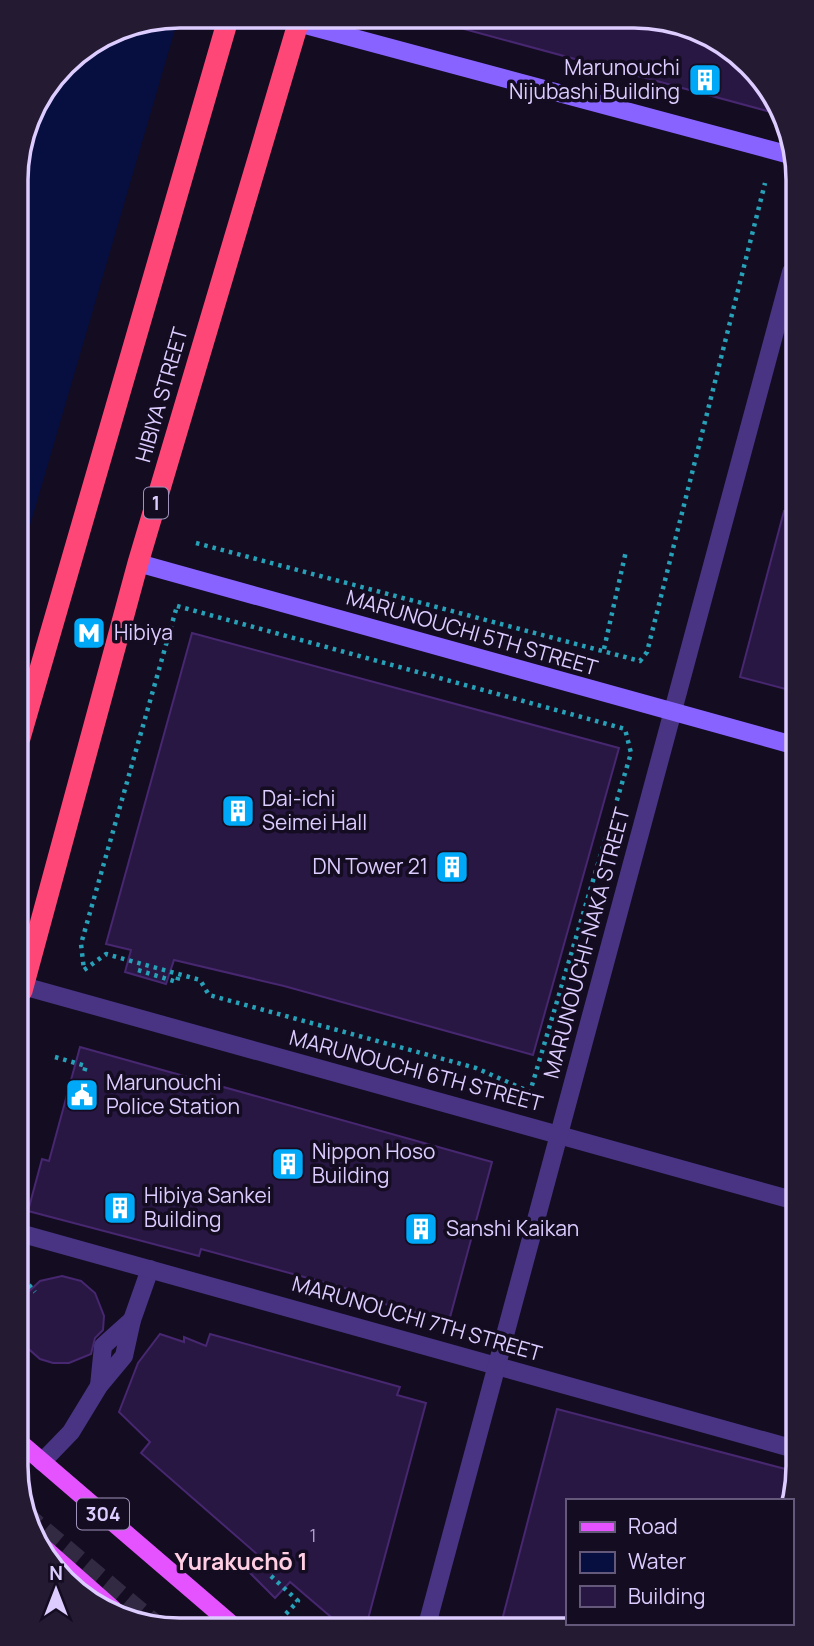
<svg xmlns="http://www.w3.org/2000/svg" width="814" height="1646" font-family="Manrope,sans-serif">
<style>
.water{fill:#060f3f}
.building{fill:#291743;stroke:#462770;stroke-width:2}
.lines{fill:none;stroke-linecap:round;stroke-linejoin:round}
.primary-tunnel{stroke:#322942;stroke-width:18;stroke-dasharray:18 9;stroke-linecap:butt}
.path{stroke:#27a1b8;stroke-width:4.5;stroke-dasharray:3.5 5;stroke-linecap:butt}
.lane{stroke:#483483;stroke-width:18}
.street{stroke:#483483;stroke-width:18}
.secondary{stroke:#8863ff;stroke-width:18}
.primary{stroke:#e453ff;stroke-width:18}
.highway{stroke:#ff4777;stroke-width:21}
.labels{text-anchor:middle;stroke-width:7;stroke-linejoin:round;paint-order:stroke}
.number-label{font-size:18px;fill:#b09fd0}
.shield{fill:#140c21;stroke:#a192bc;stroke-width:2}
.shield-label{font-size:19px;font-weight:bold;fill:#dcf}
.poi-label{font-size:21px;fill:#dcf;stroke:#140c21;text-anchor:start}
.street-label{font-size:21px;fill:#dcf;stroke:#140c21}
.neighbourhood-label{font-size:23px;font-weight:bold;fill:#ffcee2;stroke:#140c21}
.rim{fill:none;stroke:#dcf;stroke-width:3.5}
</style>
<rect width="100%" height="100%" fill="#140c21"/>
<polygon class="water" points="179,16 19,563 17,159 33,107 71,57 117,28"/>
<g class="building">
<polygon points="454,17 666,19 743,57 782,115 453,26"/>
<polygon points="784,511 792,512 793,691 740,677"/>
<polygon points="192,633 619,748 533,1055 284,986 174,960 166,984 125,972 131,950 106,944"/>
<polygon points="80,1047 492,1162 449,1321 351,1295 352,1290 201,1249 199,1256 28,1211 42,1159 49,1161"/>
<polygon points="62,1276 81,1281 95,1293 104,1316 103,1330 95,1338 91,1354 69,1363 53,1363 40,1359 23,1344 23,1297 40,1281"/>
<polygon points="160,1334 184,1342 184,1337 206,1346 210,1334 400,1387 397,1395 426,1403 368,1619 338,1623 290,1582 275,1598 245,1568 258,1555 141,1453 150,1442 119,1412 138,1363"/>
<polygon points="557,1409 793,1471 785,1501 567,1501 567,1623 501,1624"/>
</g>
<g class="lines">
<polyline class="primary-tunnel" points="24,1513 162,1629"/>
<g class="path">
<polyline points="196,543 640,661 647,652 765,183"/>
<polygon points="177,606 625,729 631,753 530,1092 476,1068 209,995 200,980 106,954 84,970 81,944"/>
<polyline points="604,649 626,551"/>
<polyline points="138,970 177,982 179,974"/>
<polyline points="55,1057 86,1066 84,1072"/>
<polyline points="23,1291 29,1285 35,1292"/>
<polyline points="271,1576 298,1601 282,1618"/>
</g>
<g class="lane">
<polyline points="99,1386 103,1346 132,1320"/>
<polyline points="42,1462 71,1432 99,1386 124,1356 132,1320 150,1269"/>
</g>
<g class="street">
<polyline points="23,986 796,1201"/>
<polyline points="23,1234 798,1450"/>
<polyline points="427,1625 791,272"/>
</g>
<g class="secondary">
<polyline points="298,23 790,155"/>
<polyline points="138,563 793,745"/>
</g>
<g class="primary">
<polyline points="24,1446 236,1628"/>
<polyline points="44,1548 113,1609"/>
</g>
<g class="highway">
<polyline points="20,738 229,16"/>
<polyline points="22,991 138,563 300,17"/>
</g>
</g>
<defs>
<symbol id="building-square" viewBox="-11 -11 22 22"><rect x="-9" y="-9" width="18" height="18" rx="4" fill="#00a9f7" stroke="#140c21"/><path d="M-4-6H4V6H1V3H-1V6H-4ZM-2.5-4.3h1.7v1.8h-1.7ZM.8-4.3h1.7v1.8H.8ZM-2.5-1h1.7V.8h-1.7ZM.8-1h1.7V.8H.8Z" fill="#fff"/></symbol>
<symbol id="metro-square" viewBox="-11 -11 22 22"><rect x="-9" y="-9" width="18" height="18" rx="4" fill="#00a9f7" stroke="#140c21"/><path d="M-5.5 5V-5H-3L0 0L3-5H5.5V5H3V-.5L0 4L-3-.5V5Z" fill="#fff"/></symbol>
<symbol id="civic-square" viewBox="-11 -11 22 22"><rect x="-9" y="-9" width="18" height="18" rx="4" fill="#00a9f7" stroke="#140c21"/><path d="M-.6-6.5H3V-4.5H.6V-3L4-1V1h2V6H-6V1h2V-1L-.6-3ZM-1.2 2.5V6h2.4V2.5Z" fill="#fff"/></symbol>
</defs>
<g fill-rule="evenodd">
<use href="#building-square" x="686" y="61" width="38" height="38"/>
<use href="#metro-square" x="70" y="614" width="38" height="38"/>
<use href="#building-square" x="219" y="792" width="38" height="38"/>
<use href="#building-square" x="433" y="848" width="38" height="38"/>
<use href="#civic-square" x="63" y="1076" width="38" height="38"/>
<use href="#building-square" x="269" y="1145" width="38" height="38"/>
<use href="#building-square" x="101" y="1189" width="38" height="38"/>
<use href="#building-square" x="402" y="1210" width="38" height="38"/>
</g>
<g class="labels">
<g class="number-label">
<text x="313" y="1542">1</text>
</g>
<g class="shield">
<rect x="144" y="487.5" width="24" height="31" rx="5"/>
<rect x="77" y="1498.5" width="52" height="31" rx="5"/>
</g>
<g class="shield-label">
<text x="156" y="510">1</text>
<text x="103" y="1521">304</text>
</g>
<g class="poi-label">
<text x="680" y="75" text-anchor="end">Marunouchi<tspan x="680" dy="24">Nijubashi Building</tspan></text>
<text x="114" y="640">Hibiya</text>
<text x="262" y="806">Dai-ichi<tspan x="262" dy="24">Seimei Hall</tspan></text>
<text x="428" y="874" text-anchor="end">DN Tower 21</text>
<text x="106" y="1090">Marunouchi<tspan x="106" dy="24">Police Station</tspan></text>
<text x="312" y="1159">Nippon Hoso<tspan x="312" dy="24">Building</tspan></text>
<text x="144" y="1203">Hibiya Sankei<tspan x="144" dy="24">Building</tspan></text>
<text x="446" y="1236">Sanshi Kaikan</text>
</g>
<g class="street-label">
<text transform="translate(162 395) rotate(-74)" y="7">HIBIYA STREET</text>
<text transform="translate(472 633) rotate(16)" y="7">MARUNOUCHI 5TH STREET</text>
<text transform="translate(587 943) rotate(-75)" y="7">MARUNOUCHI-NAKA STREET</text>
<text transform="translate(416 1071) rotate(15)" y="7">MARUNOUCHI 6TH STREET</text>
<text transform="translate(417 1319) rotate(16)" y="7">MARUNOUCHI 7TH STREET</text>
</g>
<g class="neighbourhood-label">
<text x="241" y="1570">Yurakuchō 1</text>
</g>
</g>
<path d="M0 0H814V1646H0ZM180 28H634A152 152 0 0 1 786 180V1466A152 152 0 0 1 634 1618H180A152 152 0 0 1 28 1466V180A152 152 0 0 1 180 28Z" fill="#241b33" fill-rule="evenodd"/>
<path class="rim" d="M180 28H634A152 152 0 0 1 786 180V1466A152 152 0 0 1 634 1618H180A152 152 0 0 1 28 1466V180A152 152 0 0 1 180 28Z"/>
<rect x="566" y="1499" width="228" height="126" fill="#140c21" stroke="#64597a" stroke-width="2"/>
<rect x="580" y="1522" width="35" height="10" fill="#e453ff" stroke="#64597a" stroke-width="2"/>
<text x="628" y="1534" font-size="21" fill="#ddccff">Road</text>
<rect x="580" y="1552" width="35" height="21" fill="#060f3f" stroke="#64597a" stroke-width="2"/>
<text x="628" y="1569" font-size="21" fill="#ddccff">Water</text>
<rect x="580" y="1586" width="35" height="21" fill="#291743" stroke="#64597a" stroke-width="2"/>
<text x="628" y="1604" font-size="21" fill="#ddccff">Building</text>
<g transform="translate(56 1590)" stroke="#140c21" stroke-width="5" paint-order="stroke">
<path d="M0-5L12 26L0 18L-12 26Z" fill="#ddccff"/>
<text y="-10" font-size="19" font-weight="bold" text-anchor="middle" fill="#ddccff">N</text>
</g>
</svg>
